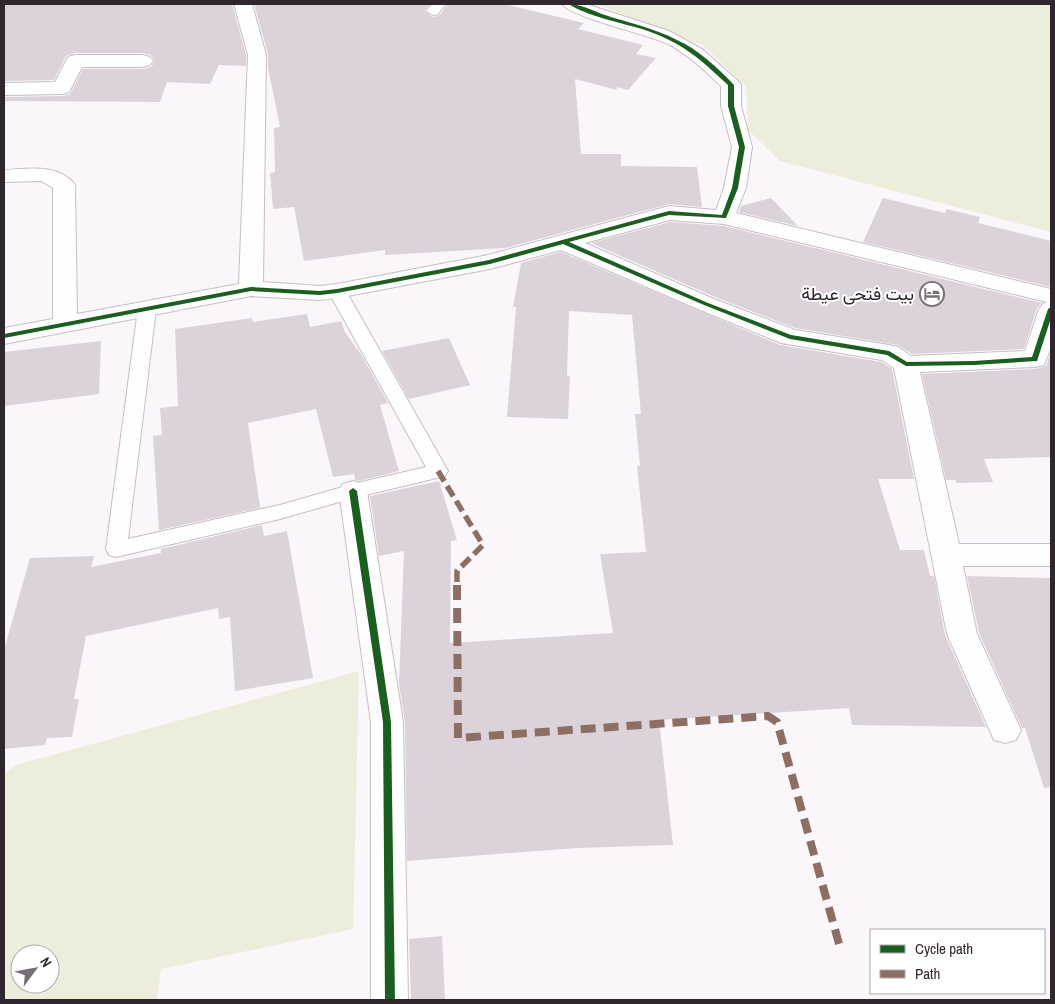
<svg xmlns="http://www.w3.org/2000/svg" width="1055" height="1004" font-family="'Archivo Narrow',Vazirmatn,sans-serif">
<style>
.green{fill:#ededdb;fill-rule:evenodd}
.building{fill:#dcd3da}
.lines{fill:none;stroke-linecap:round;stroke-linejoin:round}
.lane-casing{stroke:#c6bec4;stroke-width:2}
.street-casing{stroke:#c6bec4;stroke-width:2}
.lane{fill:#fefefe;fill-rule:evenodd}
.street{fill:#fefefe;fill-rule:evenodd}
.quiet-far1{stroke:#8d6e63;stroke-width:5.5;stroke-dasharray:12 5.5;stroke-linecap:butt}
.quiet{stroke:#8d6e63;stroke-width:8;stroke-dasharray:15 8;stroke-linecap:butt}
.cycleway-casing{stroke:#fff;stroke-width:3}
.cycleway{fill:#1b5e20;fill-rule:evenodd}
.labels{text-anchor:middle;stroke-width:4;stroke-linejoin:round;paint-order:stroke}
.poi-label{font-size:18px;fill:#30262e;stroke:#fff;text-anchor:end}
</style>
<rect width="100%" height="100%" fill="#fbf6fa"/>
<g class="green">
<polygon points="596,4 1051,4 1051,232 780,161 748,130 746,87 704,46"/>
<path d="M 359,671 L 353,929 L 161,969 L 157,1000 L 4,1000 L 4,774 L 16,765 ZM 20,954 L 50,954 L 50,984 L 20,984 Z"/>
</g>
<g class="building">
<polygon points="4,4 232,4 246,55 246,66 219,65 210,84 167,82 160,102 4,101 4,97 62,96 70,94 83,69 143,69 151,67 155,61 151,55 143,53 75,53 66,56 54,80 4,81"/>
<polygon points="254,4 430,4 424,11 433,17 440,15 447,4 504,4 584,23 578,29 643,45 636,54 656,58 628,90 616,87 617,90 575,79 581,154 621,154 621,166 697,167 702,207 669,204 505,248 385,255 385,250 304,261 294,207 273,209 270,173 275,172 274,128 280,127 268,68 268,54"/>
<polygon points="771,198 798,226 739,212 741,206"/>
<polygon points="883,198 945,213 946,209 980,217 978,223 1051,241 1051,287 863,242"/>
<polygon points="670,222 724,226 1042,303 1037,308 1024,349 912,354 898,345 795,328 715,297 591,243"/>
<polygon points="561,252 780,345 881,362 892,369 914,479 878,479 900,550 924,550 930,576 934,576 945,635 986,727 852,725 849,708 659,720 673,845 577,848 407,861 405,722 399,684 404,551 379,556 370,496 439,481 457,540 451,541 450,643 613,633 600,554 646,552 637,466 640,466 635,414 641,414 632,315 569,311 567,375 570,376 568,419 507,417 516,307 513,307 521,263"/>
<polygon points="307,314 310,327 341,321 345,332 362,356 388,403 380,405 399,471 359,481 355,480 354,474 333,477 316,409 248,423 260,508 159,530 153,436 162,435 160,408 178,406 175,329 252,318 253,322"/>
<polygon points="449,338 470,385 409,399 382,351"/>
<polygon points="101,341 99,394 4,406 4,352"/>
<polygon points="1051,352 1051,457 984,459 993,482 957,483 955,480 946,480 922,374 1035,369 1046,366"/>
<polygon points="262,525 264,536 287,531 313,678 235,691 230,617 219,619 218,608 86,636 74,699 79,699 72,737 47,738 45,745 4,749 4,650 30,558 94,556 91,567 161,553 161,549"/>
<polygon points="967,576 1051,578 1051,787 1044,788 1025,728 1022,728 979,633"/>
<polygon points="442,936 445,1000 411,1000 409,939"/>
</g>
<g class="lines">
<defs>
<g id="lane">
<polygon points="432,4 445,4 438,14 433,15 426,11"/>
<polygon points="337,286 343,287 346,291 448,471 445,476 353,498 280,519 116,557 109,555 106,549 138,309 141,305 147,304 153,305 156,309 128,539 280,505 353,484 426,467 328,291 331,287"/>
</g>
<g id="street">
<path d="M 234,4 L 252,4 L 266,55 L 263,282 L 320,286 L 337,284 L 488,255 L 669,206 L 716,210 L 724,188 L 732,147 L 721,106 L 721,86 C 705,71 690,56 670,45 C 649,34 572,18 562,4 L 586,4 L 669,31 L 702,49 L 738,81 L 741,85 L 741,106 L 752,147 L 746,188 L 736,213 L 1051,289 L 1051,347 L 1044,365 L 1035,367 L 920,372 L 959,544 L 1051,544 L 1051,566 L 963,566 L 977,634 L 1021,730 L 1016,740 L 1005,743 L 994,740 L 947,634 L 894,368 L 882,360 L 781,343 L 698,309 L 561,250 L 490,269 L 337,298 L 320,300 L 251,296 L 4,344 L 4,328 L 53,319 L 53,188 L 41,181 L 4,182 L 4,170 C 26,169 60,163 75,185 L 77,314 L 239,284 L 248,55 ZM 670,220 L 724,224 L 1047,302 L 1043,304 L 1039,309 L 1025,351 L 911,356 L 898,347 L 889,345 L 795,330 L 714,299 L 585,243 Z"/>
<polygon points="75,55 143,55 150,57 153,61 150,65 143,67 82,67 69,92 62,94 4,95 4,83 55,82 68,57"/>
<polygon points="353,481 363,484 367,491 403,722 408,1000 371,1000 371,722 339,491 343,484"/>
</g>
</defs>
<use href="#lane" class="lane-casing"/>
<use href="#street" class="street-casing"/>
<use href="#lane" class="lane"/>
<use href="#street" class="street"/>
<polyline class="quiet-far1" points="438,471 483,545 457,571 457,586"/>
<polyline class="quiet" points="457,585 458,738 768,716 777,722 841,951"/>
<defs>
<g id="cycleway">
<path d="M 569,4 C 581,4 593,11 605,15 C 629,23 654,28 677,40 C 699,50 718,68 734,85 L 734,106 L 745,147 L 738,188 L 726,218 L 669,215 L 569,242 L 708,303 L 791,335 L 889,351 L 907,362 L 974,361 L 1032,357 L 1048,309 L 1051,307 L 1051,318 L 1037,361 L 974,365 L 906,366 L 887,355 L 790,339 L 704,305 L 563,244 L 490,264 L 337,293 L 320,295 L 251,291 L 4,338 L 4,334 L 251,287 L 320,291 L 337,289 L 489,260 L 669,211 L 722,215 L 732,188 L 739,147 L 728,106 L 728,85 C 700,59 683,43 645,30 C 626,24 583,15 569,4 Z"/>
<polygon points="353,488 357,491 391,722 395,1000 385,1000 383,722 349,491"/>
</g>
</defs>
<use href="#cycleway" class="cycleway-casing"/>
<use href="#cycleway" class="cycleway"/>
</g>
<defs>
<symbol id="hotel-ring" viewBox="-11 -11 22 22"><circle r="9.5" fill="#fff" stroke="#776f75" stroke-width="1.5"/><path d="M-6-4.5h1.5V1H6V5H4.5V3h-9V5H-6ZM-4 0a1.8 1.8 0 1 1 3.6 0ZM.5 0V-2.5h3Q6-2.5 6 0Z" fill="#776f75"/></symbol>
</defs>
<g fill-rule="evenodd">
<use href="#hotel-ring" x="918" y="280" width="28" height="28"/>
</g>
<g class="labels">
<g class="poi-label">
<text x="914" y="300">بيت فتحى عيطة</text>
</g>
</g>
<rect width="1055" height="1004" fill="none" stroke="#30262e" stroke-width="10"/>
<rect x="870" y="929" width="175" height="65" fill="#ffffff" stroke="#aca8ab"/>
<rect x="880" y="945" width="25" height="8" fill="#1b5e20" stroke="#aca8ab"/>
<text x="915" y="954" font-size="15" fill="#30262e">Cycle path</text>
<rect x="880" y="970" width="25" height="8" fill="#8d6e63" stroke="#aca8ab"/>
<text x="915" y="979" font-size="15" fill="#30262e">Path</text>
<g transform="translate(35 969) rotate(58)"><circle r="24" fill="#ffffff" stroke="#aca8ab"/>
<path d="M0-4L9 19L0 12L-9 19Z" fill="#776f75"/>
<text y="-8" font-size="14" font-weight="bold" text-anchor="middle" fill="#30262e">N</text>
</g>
</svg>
